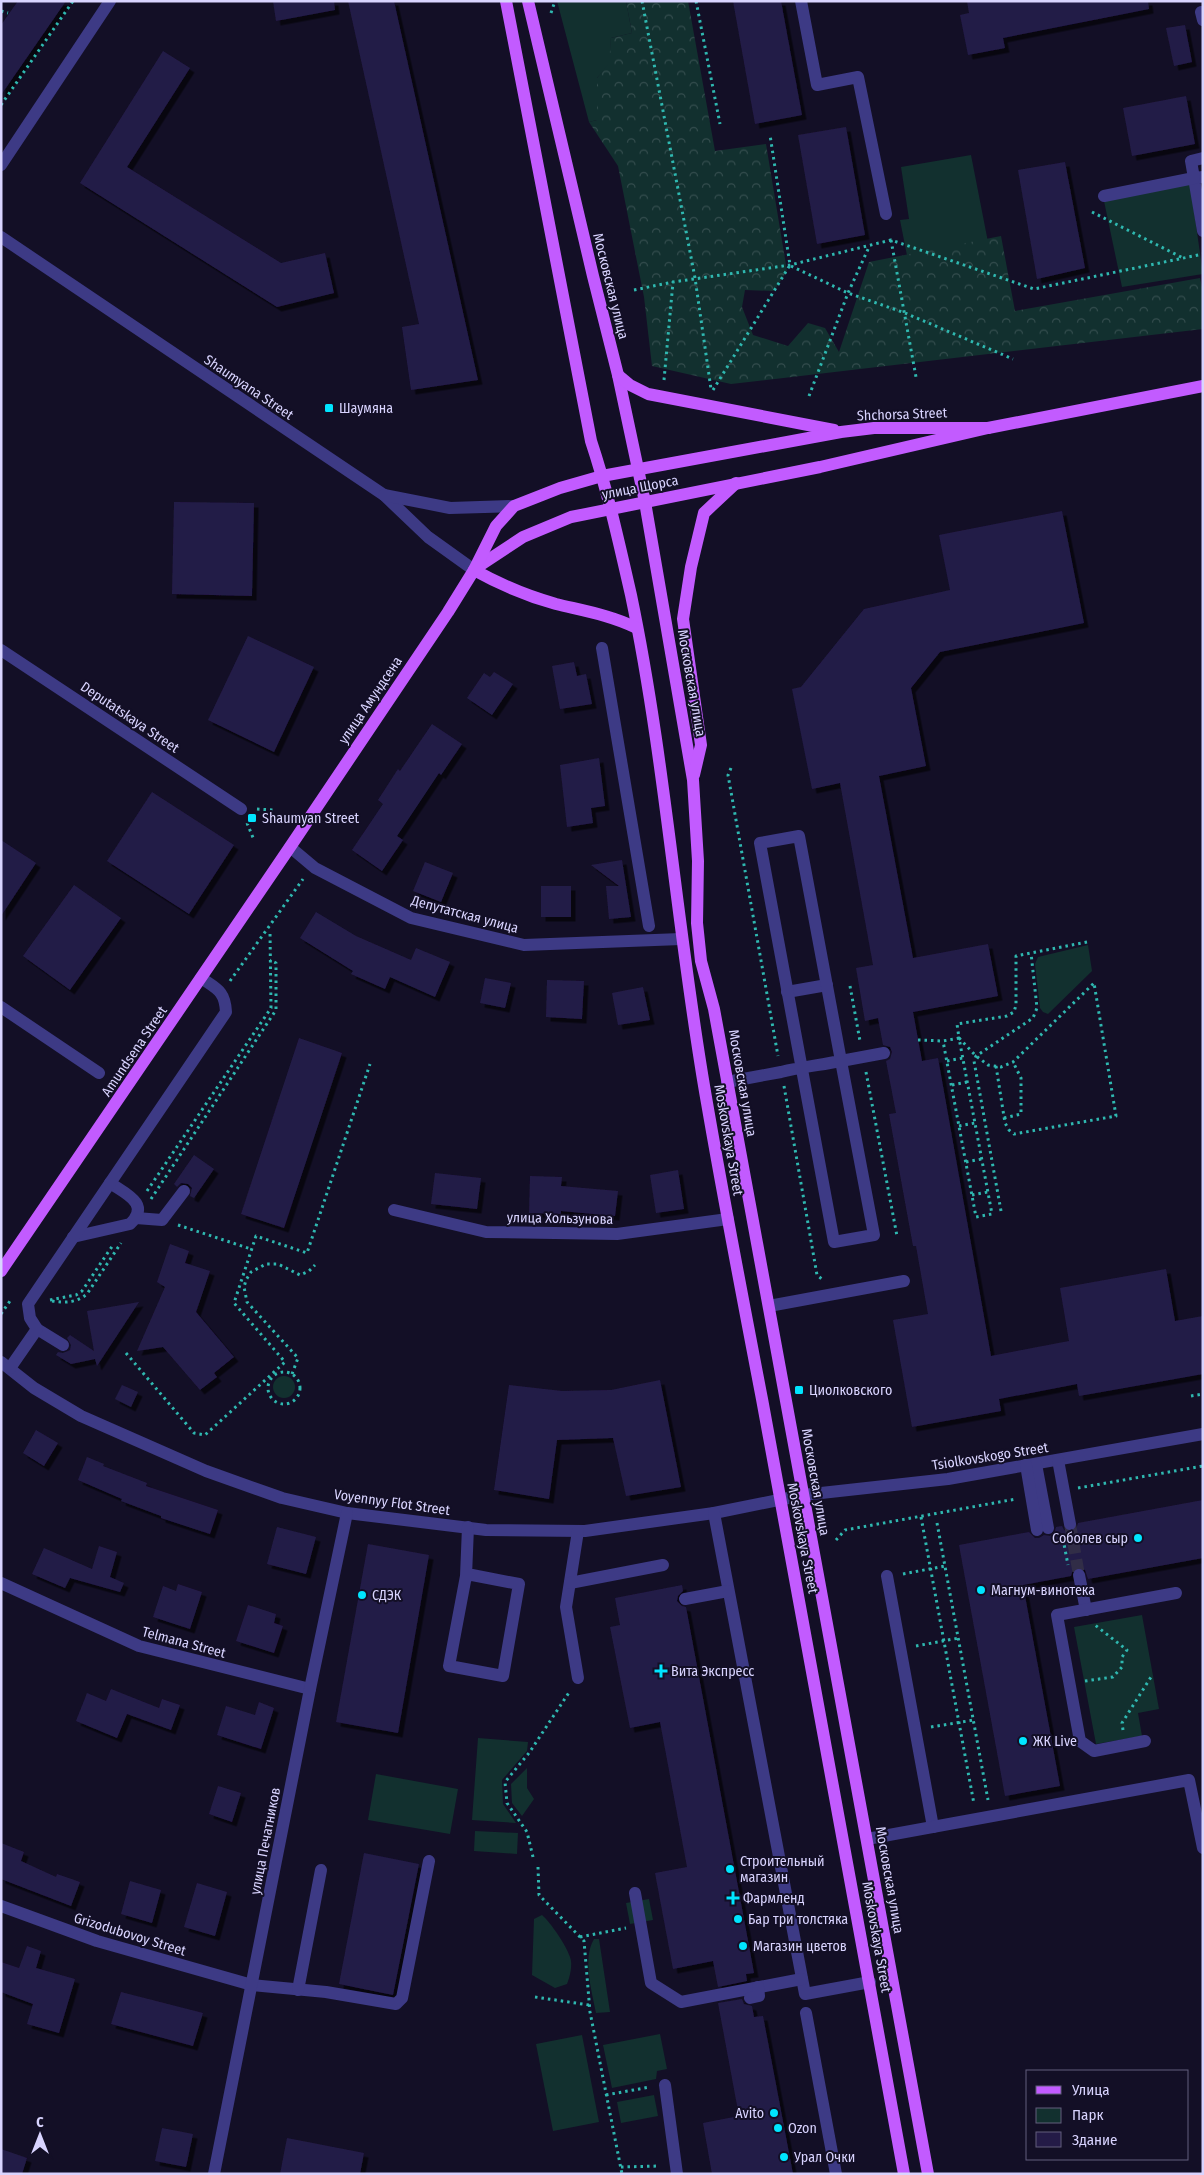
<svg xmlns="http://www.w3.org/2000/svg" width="1204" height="2175" font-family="'Fira Sans Condensed',sans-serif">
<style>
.green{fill:#12302f}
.forest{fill:url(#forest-crowns)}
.building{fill:#241b47;filter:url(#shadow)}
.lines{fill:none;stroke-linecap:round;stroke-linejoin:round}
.minor-tunnel{stroke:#312d47;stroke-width:12;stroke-dasharray:12 6;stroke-linecap:butt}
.path{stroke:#2fb8b0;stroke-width:3;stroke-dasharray:2.5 4;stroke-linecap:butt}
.minor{stroke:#3d3a85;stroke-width:12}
.major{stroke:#c25bff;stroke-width:12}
.poi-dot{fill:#00e5ff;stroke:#130f26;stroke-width:2}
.labels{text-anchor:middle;stroke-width:4;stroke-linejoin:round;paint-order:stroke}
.street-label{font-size:14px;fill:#d9d4ff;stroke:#130f26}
.poi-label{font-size:14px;fill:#d9d4ff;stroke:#130f26;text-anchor:start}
</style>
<defs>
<pattern id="forest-crowns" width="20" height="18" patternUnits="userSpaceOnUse" patternTransform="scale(1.25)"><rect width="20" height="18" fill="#12302f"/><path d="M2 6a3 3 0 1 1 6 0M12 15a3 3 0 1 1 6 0" fill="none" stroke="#344d4e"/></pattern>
<filter id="shadow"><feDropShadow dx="4.5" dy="4.5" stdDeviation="0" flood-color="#0009"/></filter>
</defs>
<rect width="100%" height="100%" fill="#130f26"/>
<g class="green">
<polygon points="557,1 626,1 632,33 611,38 610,63 597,78 597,120 589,122"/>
<polygon points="971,155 996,283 915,296 900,220 909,219 901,167"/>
<polygon points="1190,183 1203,274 1122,287 1104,201"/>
<polygon points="1088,945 1092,971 1048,1014 1043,1012 1040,1008 1035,964 1038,957"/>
<circle cx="284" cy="1387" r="11"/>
<polygon points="1142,1615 1159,1709 1138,1713 1142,1736 1096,1744 1074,1627"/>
<polygon points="478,1738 528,1742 527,1751 502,1780 503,1804 516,1823 472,1820"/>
<polygon points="527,1768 527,1788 534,1799 522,1816 512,1803 511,1784"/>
<polygon points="376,1774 458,1789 450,1834 368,1820"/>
<polygon points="475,1831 518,1833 517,1854 474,1851"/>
<polygon points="649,1899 653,1920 630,1924 626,1903"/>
<path d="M 542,1915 C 551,1923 566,1945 570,1957 C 573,1964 570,1977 567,1984 L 555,1988 L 532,1975 L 534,1919 Z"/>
<path d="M 594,1939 L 599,1939 L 610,2012 L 596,2013 C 592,1991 582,1959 594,1939 Z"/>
<polygon points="660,2034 667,2069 657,2071 656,2079 612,2088 603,2045"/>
<polygon points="582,2035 599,2122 553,2131 536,2044"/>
<polygon points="654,2095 658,2116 621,2123 617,2102"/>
</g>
<polygon class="forest" points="626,1 688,1 715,151 766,144 787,271 774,291 745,290 742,307 753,335 788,346 808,323 825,328 839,352 869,262 1001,236 1015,311 1200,278 1203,292 1203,329 731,384 652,366 644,297 618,166 589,122 597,120 597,78 609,63 611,38 632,33"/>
<g class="building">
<polygon points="18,1 66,1 1,95 1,25"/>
<polygon points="273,1 334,1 335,10 276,21"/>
<polygon points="348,1 394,1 478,380 411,390 402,327 419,324"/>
<polygon points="733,1 781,1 802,115 755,124"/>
<polygon points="967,1 1148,1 1149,9 1003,38 1005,48 968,55 960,15 969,13"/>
<polygon points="1185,25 1192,62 1174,66 1166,28"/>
<polygon points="163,51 190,68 127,167 281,263 325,253 334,293 277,307 80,183"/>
<polygon points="1186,96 1195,144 1132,156 1123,108"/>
<polygon points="846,127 865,235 817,244 798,135"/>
<polygon points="1065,162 1085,268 1037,279 1018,170"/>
<polygon points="174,502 254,503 252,596 172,594"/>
<polygon points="1062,511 1084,623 940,652 911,688 926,766 879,776 913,958 988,944 998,996 913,1012 922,1061 938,1058 991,1356 1069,1341 1060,1288 1166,1269 1175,1321 1203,1316 1203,1374 1079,1396 1077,1384 999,1399 1001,1411 912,1427 893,1320 928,1314 916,1246 913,1246 889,1114 896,1113 886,1061 890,1059 892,1052 890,1047 883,1045 878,1018 865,1021 856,968 873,965 840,783 812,789 792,689 801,687 864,609 950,590 939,535"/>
<polygon points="248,636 314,667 274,752 208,720"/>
<polygon points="574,662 577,676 586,674 592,704 560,709 552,666"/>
<polygon points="494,672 513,684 492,715 467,698 484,673 490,677"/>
<polygon points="432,724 462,744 441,775 439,773 397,836 403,840 382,871 352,850 383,804 378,800 398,769 400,771"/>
<polygon points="599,758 605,806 591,808 593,823 567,827 560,765"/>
<polygon points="152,792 234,845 189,914 107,861"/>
<polygon points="1,840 36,863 1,916"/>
<polygon points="622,860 631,917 609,919 606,886 619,886 591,865"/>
<polygon points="425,862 453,873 441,902 413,891"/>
<polygon points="74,885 121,918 70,990 23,956"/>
<rect x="541" y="886" width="30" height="31"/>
<polygon points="316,912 356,936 411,960 416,948 450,962 435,997 390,977 385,989 351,974 353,971 300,938"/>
<polygon points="485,978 511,983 505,1008 480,1003"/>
<polygon points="547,980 584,981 582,1019 546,1017"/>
<polygon points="643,987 650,1020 618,1025 612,993"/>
<polygon points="299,1038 342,1053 284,1228 241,1214"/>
<polygon points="194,1155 214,1169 194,1198 190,1196 192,1188 188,1184 181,1183 177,1187 174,1184"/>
<polygon points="678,1170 684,1209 656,1213 650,1175"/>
<polygon points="435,1173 481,1178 477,1209 431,1204"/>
<polygon points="530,1176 562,1177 561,1186 618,1191 615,1216 561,1211 561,1214 529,1213"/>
<polygon points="170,1244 189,1251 185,1263 210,1271 196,1312 234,1357 214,1373 217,1377 200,1390 163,1347 137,1351 165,1287 157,1282"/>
<polygon points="139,1302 97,1366 95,1359 71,1364 56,1355 58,1352 63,1353 70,1350 71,1345 67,1338 70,1335 94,1351 87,1311"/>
<polygon points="660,1380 681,1487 626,1496 613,1438 557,1440 549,1499 494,1490 509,1385 562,1391 611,1390"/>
<polygon points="122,1385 138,1392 131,1407 115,1399"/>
<polygon points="36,1430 58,1443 44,1466 23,1453"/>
<polygon points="87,1457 104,1464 103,1466 147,1483 146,1486 218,1510 210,1534 161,1518 161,1516 121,1501 122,1499 78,1480"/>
<polygon points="1203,1500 1203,1558 1088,1579 1085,1570 1078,1567 1073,1569 1071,1576 1023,1585 1060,1786 1005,1796 959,1545 1029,1532 1035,1538 1039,1538 1044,1535 1050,1536 1055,1531 1056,1527 1062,1526 1064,1530 1071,1532 1076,1530 1078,1523"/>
<polygon points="277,1527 316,1537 306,1574 267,1564"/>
<polygon points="368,1544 429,1555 398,1733 336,1722"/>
<polygon points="99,1546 117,1552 110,1577 124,1583 120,1592 70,1578 65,1588 32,1574 44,1548 92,1569"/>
<polygon points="178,1584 202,1592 190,1629 153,1617 163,1586 176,1591"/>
<polygon points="682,1585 683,1591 678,1596 677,1601 682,1606 686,1607 754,1973 746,1974 747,1981 718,1987 713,1961 673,1969 655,1873 687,1867 660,1722 630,1728 610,1627 620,1625 615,1598"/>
<polygon points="248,1605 276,1614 274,1623 283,1626 274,1653 236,1641"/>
<polygon points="111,1689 159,1708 162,1699 180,1705 171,1730 127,1714 117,1738 76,1721 87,1693 106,1701"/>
<polygon points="259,1702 274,1708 261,1749 217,1735 226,1706 255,1715"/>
<polygon points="218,1786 241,1793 232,1822 209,1814"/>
<polygon points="1,1843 24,1852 21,1861 56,1877 57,1874 80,1882 71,1906 1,1879"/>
<polygon points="364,1853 419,1864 393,1995 339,1984"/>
<polygon points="130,1881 161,1890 152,1923 121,1914"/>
<polygon points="197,1883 227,1892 215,1936 184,1927"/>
<polygon points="27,1946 41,1951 36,1968 75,1979 59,2033 27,2024 33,2004 1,1992 1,1962 19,1968"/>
<polygon points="121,1992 203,2013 193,2046 111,2024"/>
<polygon points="742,1999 744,2004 752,2006 754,2017 763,2016 793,2174 712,2174 703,2123 739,2116 718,2003"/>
<polygon points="162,2128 193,2134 186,2167 155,2161"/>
<polygon points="287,2138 364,2153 360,2174 280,2174"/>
<polygon points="1,2149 27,2158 22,2174 1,2174"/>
</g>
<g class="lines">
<polyline class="minor-tunnel" points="1070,1524 1079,1575"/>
<g class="path">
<polyline points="642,1 695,278 711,389"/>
<polyline points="696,1 720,124"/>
<polyline points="1,11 8,13"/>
<polyline points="551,13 555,1"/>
<polyline points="1,105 73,1"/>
<polyline points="1092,212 1183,258"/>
<polyline points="891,240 916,377"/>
<polyline points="791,266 848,293 905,313 1013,359"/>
<polyline points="634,290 673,282"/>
<polyline points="664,380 673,282 790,265 891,240 1034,289 1203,254"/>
<polyline points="713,390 790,265 770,135"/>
<polyline points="809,396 848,293 869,247"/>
<polyline points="731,768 728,775 778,1056"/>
<polyline points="257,809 274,810"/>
<polyline points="247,823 254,840"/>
<polyline points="1087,942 1016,956 1016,1005 1014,1012 1007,1016 957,1024 959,1038 976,1056 988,1065 1001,1067 1013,1062 1094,983"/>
<polyline points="230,981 303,879"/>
<polyline points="850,986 860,1041"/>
<polyline points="918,1040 943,1041 959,1038 992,1214 976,1217 943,1041"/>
<polyline points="947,1061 963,1058"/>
<polyline points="996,1066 1005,1123 1009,1130 1014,1134 1116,1116 1094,983"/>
<polyline points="866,1072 897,1236"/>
<polyline points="952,1085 967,1082"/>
<polyline points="784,1086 817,1275 823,1280"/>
<polyline points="1004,1118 1021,1114 1021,1078 1013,1062"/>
<polyline points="959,1126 975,1123"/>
<polyline points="966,1162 982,1159"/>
<polyline points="147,1191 271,1008 270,932"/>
<polyline points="972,1195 988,1192"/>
<polyline points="151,1199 276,1010 276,963 270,960"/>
<polyline points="1001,1211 974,1061 976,1056 1033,1018 1037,1008 1031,953"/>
<polyline points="178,1225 251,1249"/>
<polyline points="50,1300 76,1295 82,1291 113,1245"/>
<path d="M 52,1301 C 65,1303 76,1303 87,1294 L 121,1243"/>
<polyline points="1,1314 12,1298"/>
<polyline points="126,1353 194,1433 205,1435 285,1362 234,1303 256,1236 307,1253 370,1064"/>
<circle cx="284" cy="1388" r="16"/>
<polyline points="292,1374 298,1358 247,1302 244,1287 246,1280 251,1272 266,1264 278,1264 300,1275 309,1271 315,1265"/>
<polyline points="1191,1396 1203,1394"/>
<polyline points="1078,1488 1203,1466"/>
<polyline points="921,1517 974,1804"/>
<polyline points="937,1523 988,1800"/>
<polyline points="1063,1539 1068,1565"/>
<polyline points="836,1540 845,1530 1016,1499"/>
<polyline points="903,1574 945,1566"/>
<polyline points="916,1646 959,1638"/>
<polyline points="1085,1681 1113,1677 1122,1667 1122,1657 1127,1650 1095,1625"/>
<polyline points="931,1727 974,1720"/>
<polyline points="1123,1730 1122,1723 1151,1677"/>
<polyline points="533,1857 527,1832 507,1803 505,1782 529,1753 570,1691"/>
<polyline points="538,1867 539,1895 584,1941 590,2012 622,2174"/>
<polyline points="580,1937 626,1928"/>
<polyline points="535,1997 589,2005"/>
<polyline points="606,2095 650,2087"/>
<polyline points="621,2167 660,2166"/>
</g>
<g class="minor">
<polyline points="801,1 817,85 858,77 886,214"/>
<polyline points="1201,12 1203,20"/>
<polyline points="1,165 110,1"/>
<polyline points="1203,177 1194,178 1203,231"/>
<polyline points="1104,196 1194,178 1191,161 1203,158"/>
<polyline points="1,237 384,495 428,537 474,570"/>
<polyline points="384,495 450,508 514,506"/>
<polyline points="602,648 649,926"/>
<polyline points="1,650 241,809"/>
<polyline points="290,847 315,868 411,918 524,945 681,939"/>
<polyline points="787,992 827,985"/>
<polyline points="1,1007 99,1073"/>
<path d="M 727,1082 L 781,1072 C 801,1067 821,1065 841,1061 L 874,1235 L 834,1242 L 760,843 L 799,836 L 841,1061 L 884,1053"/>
<polyline points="394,1210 486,1232 617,1234 728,1219"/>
<polyline points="136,1218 162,1220 184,1191"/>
<path d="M 73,1237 L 130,1224 C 151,1204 126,1194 110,1183"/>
<polyline points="769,1306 904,1281"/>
<polyline points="37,1329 63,1345"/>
<polyline points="1,1362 34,1388 81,1416 206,1471 282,1498 347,1513 486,1530 585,1531 714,1513 803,1495 948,1479 1203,1434"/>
<path d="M 10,1368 L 37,1329 L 30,1318 L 28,1304 L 226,1012 C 225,991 217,989 201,978"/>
<polyline points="1058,1460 1070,1524"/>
<polyline points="1036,1464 1048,1528"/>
<polyline points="1026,1465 1037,1530"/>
<polyline points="714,1513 805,1994 870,1982"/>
<polyline points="578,1531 566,1607 578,1678"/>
<polyline points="467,1574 519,1584 503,1676 449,1666 466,1576 468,1527"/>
<polyline points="1079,1575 1086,1610"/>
<polyline points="887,1576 933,1827"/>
<polyline points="1,1583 139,1646 310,1689"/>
<polyline points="570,1583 663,1565"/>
<polyline points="685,1599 728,1591"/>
<polyline points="1145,1741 1094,1751 1080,1741 1057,1615 1176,1593"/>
<polyline points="867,1839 1189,1780 1203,1848"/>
<polyline points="635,1893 651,1983 681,2002 802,1979"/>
<polyline points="1,1906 97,1941 252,1985 326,1992 396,2004 402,1998 429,1861"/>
<polyline points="298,1990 321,1870"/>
<polyline points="750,1998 759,1996 758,1987"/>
<polyline points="806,2013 836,2174"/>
<polyline points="665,2085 677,2174"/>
<polyline points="214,2174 310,1689 347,1513"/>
</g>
<g class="major">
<path d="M 506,1 L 591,441 C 608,492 619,543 631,595 C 666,763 677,934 707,1103 C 724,1202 743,1300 762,1399 C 810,1657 858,1915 904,2174"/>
<polyline points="528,1 593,276 618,375 645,502 693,780 698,861 697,923 701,961 714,1009 928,2174"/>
<polyline points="618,375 630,385 648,394 834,430"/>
<polyline points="476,568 523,537 571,517 820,467 988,428 1203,386"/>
<path d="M 474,570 C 501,585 527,596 556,604 C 585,611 610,615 637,628"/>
<polyline points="694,775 701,745 683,619 691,567 704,513 736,483"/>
<polyline points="1,1271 290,847 448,612 474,570 496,526 514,506 560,488 602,476 841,432 874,428 988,428"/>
</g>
</g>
<g class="poi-dot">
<rect x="324" y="403" width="10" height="10" rx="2.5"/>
<rect x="247" y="813" width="10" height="10" rx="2.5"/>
<rect x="794" y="1385" width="10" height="10" rx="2.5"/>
<circle cx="1138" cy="1538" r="5"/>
<circle cx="981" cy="1590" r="5"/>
<circle cx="362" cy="1595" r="5"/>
<path d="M658.5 1663.5h5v5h5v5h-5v5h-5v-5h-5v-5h5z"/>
<circle cx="1023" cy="1741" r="5"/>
<circle cx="730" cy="1869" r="5"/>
<path d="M730.5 1890.5h5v5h5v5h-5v5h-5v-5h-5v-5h5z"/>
<circle cx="738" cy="1919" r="5"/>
<circle cx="743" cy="1946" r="5"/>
<circle cx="774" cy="2113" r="5"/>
<circle cx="778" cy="2128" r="5"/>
<circle cx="784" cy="2157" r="5"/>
</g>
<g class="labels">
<g class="street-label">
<text transform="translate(611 286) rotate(76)" y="5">Московская улица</text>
<text transform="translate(249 387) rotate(34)" y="5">Shaumyana Street</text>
<text transform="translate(902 414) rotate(-2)" y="5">Shchorsa Street</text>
<text transform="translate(640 487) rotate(-11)" y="5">улица Щорса</text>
<text transform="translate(692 683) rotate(80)" y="5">Московская улица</text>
<text transform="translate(370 700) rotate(-56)" y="5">улица Амундсена</text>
<text transform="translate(130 717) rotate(34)" y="5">Deputatskaya Street</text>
<text transform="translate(465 914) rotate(15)" y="5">Депутатская улица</text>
<text transform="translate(134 1051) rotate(-56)" y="5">Amundsena Street</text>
<text transform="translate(743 1083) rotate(80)" y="5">Московская улица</text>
<text transform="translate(729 1140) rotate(80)" y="5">Moskovskaya Street</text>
<text transform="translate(560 1218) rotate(1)" y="5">улица Хользунова</text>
<text transform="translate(990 1456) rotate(-9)" y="5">Tsiolkovskogo Street</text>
<text transform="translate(816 1482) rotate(80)" y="5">Московская улица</text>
<text transform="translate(392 1502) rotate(8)" y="5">Voyennyy Flot Street</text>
<text transform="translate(803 1538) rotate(79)" y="5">Moskovskaya Street</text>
<text transform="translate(184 1642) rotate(15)" y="5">Telmana Street</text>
<text transform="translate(265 1841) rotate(-79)" y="5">улица Печатников</text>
<text transform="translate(890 1880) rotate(80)" y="5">Московская улица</text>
<text transform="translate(130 1934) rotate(17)" y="5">Grizodubovoy Street</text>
<text transform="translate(877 1937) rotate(80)" y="5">Moskovskaya Street</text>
</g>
<g class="poi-label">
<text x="339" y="413">Шаумяна</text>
<text x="262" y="823">Shaumyan Street</text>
<text x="809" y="1395">Циолковского</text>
<text x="1128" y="1543" text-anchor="end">Соболев сыр</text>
<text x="991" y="1595">Магнум-винотека</text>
<text x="372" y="1600">СДЭК</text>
<text x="671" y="1676">Вита Экспресс</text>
<text x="1033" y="1746">ЖК Live</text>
<text x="740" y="1866">Строительный<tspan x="740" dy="16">магазин</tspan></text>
<text x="743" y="1903">Фармленд</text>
<text x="748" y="1924">Бар три толстяка</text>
<text x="753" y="1951">Магазин цветов</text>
<text x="764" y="2118" text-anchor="end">Avito</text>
<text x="788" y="2133">Ozon</text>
<text x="794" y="2162">Урал Очки</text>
</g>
</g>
<rect width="1204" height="2175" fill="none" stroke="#d9d4ff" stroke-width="5"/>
<rect x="1026" y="2070" width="162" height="90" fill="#130f26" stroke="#625e7d"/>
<rect x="1036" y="2086" width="25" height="8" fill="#c25bff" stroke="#625e7d"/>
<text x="1072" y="2095" font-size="15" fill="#d9d4ff">Улица</text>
<rect x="1036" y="2108" width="25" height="15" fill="#12302f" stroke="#625e7d"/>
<text x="1072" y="2120" font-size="15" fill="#d9d4ff">Парк</text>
<rect x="1036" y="2132" width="25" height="15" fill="#241b47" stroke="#625e7d"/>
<text x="1072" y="2145" font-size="15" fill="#d9d4ff">Здание</text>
<g transform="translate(40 2135)" stroke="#130f26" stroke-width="4" paint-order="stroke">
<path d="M0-4L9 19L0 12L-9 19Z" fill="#d9d4ff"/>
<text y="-8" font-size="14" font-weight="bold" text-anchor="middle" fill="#d9d4ff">С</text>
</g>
</svg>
